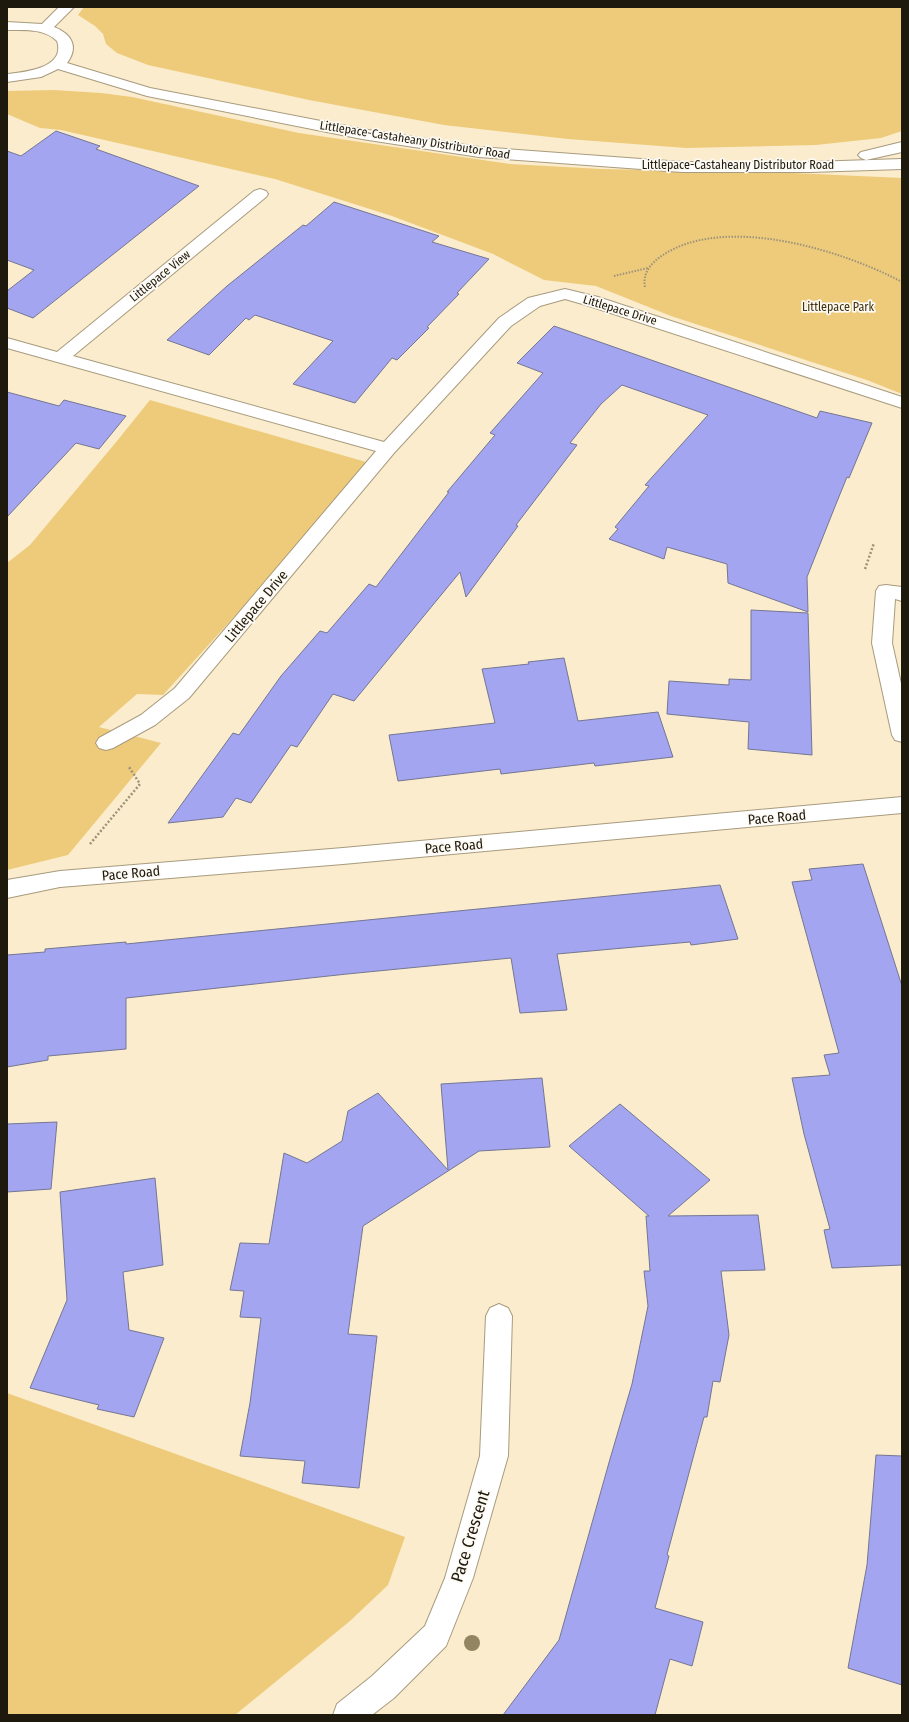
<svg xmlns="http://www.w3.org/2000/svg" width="909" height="1722" font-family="'Fira Sans Condensed',sans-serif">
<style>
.green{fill:#eecb7a}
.building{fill:#a3a5f0;stroke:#757693}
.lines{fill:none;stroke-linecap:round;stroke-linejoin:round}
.minor-casing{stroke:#a89b7e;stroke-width:2}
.path-far1{stroke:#9c927a;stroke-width:2;stroke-dasharray:1.5 1.5;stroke-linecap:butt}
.path{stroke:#9c927a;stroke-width:2.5;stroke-dasharray:2 2;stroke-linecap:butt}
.minor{fill:#fff;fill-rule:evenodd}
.tree{fill:#938562}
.labels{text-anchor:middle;stroke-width:3.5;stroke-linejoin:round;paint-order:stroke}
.far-street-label{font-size:12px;fill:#1e190d;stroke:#fdfaf4}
.far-park-label{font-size:12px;fill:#3f310c;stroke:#fdfaf4}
.street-label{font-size:14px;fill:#1e190d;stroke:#fdfaf4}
.near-street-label{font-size:17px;fill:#1e190d;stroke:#fdfaf4}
</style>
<rect width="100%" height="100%" fill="#faeccc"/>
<g class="green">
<polygon points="84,7 902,7 902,131 881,138 816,145 686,148 568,139 444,125 309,100 148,65 117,53 106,44 103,34 95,26 78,15"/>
<polygon points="54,90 101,93 132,97 299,133 510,164 602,169 793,173 902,178 902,394 867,380 671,316 596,286 544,280 493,254 392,216 275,179 61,130 40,128 7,114 7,91"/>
<polygon points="150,400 373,464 163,695 137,694 99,727 161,743 68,855 7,870 7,563 30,545 117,441"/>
<polygon points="7,1393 405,1537 388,1585 350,1621 235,1715 7,1715"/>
</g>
<g class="building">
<polygon points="56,131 100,146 96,149 199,186 33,318 7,308 7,291 34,270 7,260 7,151 21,156"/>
<polygon points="334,202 439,236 432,242 489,259 457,293 459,294 427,327 429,328 397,360 392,358 355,403 293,384 333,341 255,315 249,320 246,318 209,355 167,340 227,286 303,225 306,226"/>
<polygon points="554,326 817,418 820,411 872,423 849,478 847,477 836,504 807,577 808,612 728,583 727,564 667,547 664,559 609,539 618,529 615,527 649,486 645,485 708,415 622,385 601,404 570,443 577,445 516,525 518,526 466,597 460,572 354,701 333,694 297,747 291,745 251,803 236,798 223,817 168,823 233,733 239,735 281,676 320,631 327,633 369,584 376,587 449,492 447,492 495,435 490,433 543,373 517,363"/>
<polygon points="7,392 59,406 64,400 126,416 99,449 76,443 7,517"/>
<polygon points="751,610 808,613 812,755 748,749 749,722 667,714 669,681 729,685 729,679 751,680"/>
<polygon points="564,658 578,721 658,712 673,757 595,766 594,763 501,774 500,769 398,781 389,735 495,723 482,669 529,664 528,662"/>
<polygon points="863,864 902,986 902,1265 832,1268 824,1230 830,1229 804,1134 792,1078 830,1075 824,1055 839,1053 792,882 812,880 809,869"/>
<polygon points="720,885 738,939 691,945 690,942 557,954 567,1010 520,1013 511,958 347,974 126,998 126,1049 48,1056 48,1060 7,1067 7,955 45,952 45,949 126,942 126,944"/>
<polygon points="542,1078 550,1147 479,1151 363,1226 348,1334 377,1336 359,1488 302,1483 305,1461 240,1456 250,1403 261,1318 240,1317 244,1291 230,1290 240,1243 269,1244 284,1153 307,1163 342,1141 348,1111 378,1093 448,1170 441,1084"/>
<polygon points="620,1104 710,1180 668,1216 758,1215 765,1270 721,1271 729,1335 720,1382 713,1381 707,1417 704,1417 667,1555 669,1556 655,1608 703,1622 692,1666 670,1659 655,1715 503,1715 559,1640 610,1459 632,1384 648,1306 644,1271 650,1271 646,1216 649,1216 569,1146"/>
<polygon points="57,1122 51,1189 7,1192 7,1124"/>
<polygon points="155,1178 163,1265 123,1272 129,1330 164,1338 134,1417 97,1409 99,1405 30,1388 67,1300 60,1192"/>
<polygon points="876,1455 902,1456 902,1685 848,1668 867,1565"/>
</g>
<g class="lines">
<defs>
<g id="minor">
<path d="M 59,7 L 74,7 L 54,27 C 72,34 79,47 67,63 L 150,88 L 362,129 L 479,147 L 682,162 L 810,162 L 902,159 L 902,169 L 810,172 L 682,172 L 479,157 L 362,139 L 147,96 L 58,69 L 41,77 L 7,82 L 7,74 C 25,72 66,68 57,41 C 44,28 24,30 7,30 L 7,22 L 42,24 Z"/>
<polygon points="902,142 902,152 866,160 861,158 858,155 861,152"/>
<polygon points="260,189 266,191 268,194 266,197 73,356 384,442 499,318 528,298 565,289 598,297 902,397 902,408 586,305 565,299 540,306 511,326 394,453 189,698 155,725 113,748 106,750 99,748 96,743 99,738 141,715 175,688 376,451 7,348 7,338 57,352 254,191"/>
<polygon points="886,585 902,587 902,601 895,599 892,643 902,688 902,742 895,740 892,735 872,643 876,591 879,586"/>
<polygon points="902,797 902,813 343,864 60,887 7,898 7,880 60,871 343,848"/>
<polygon points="499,1304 508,1308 512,1316 508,1456 473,1578 446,1646 394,1698 372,1715 333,1715 337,1704 372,1676 425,1626 445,1578 480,1456 486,1316 490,1308"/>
</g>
</defs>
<use href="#minor" class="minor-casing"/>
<g class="path-far1">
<polyline points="614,276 648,268"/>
<path d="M 645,287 C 642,273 652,262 663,255 C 725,214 842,250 902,282"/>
</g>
<g class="path">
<polyline points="865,569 874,543"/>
<polyline points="90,844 140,784 129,767"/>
</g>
<use href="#minor" class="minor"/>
</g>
<circle class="tree" cx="472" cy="1643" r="8"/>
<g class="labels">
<g class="far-street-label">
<text transform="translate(415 140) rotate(9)" y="4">Littlepace-Castaheany Distributor Road</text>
<text x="738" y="169">Littlepace-Castaheany Distributor Road</text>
<text transform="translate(160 276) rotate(-39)" y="4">Littlepace View</text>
<text transform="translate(620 310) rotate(17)" y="4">Littlepace Drive</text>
</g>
<g class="far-park-label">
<text x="838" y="311">Littlepace Park</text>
</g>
<g class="street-label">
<text transform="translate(256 606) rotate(-50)" y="5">Littlepace Drive</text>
<text transform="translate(777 817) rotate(-5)" y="5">Pace Road</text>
<text transform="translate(454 846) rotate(-5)" y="5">Pace Road</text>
<text transform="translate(131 873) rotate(-5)" y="5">Pace Road</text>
</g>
<g class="near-street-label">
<text transform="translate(470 1536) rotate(-73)" y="6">Pace Crescent</text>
</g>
</g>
<rect width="909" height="1722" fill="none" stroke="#1e190d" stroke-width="16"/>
</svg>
